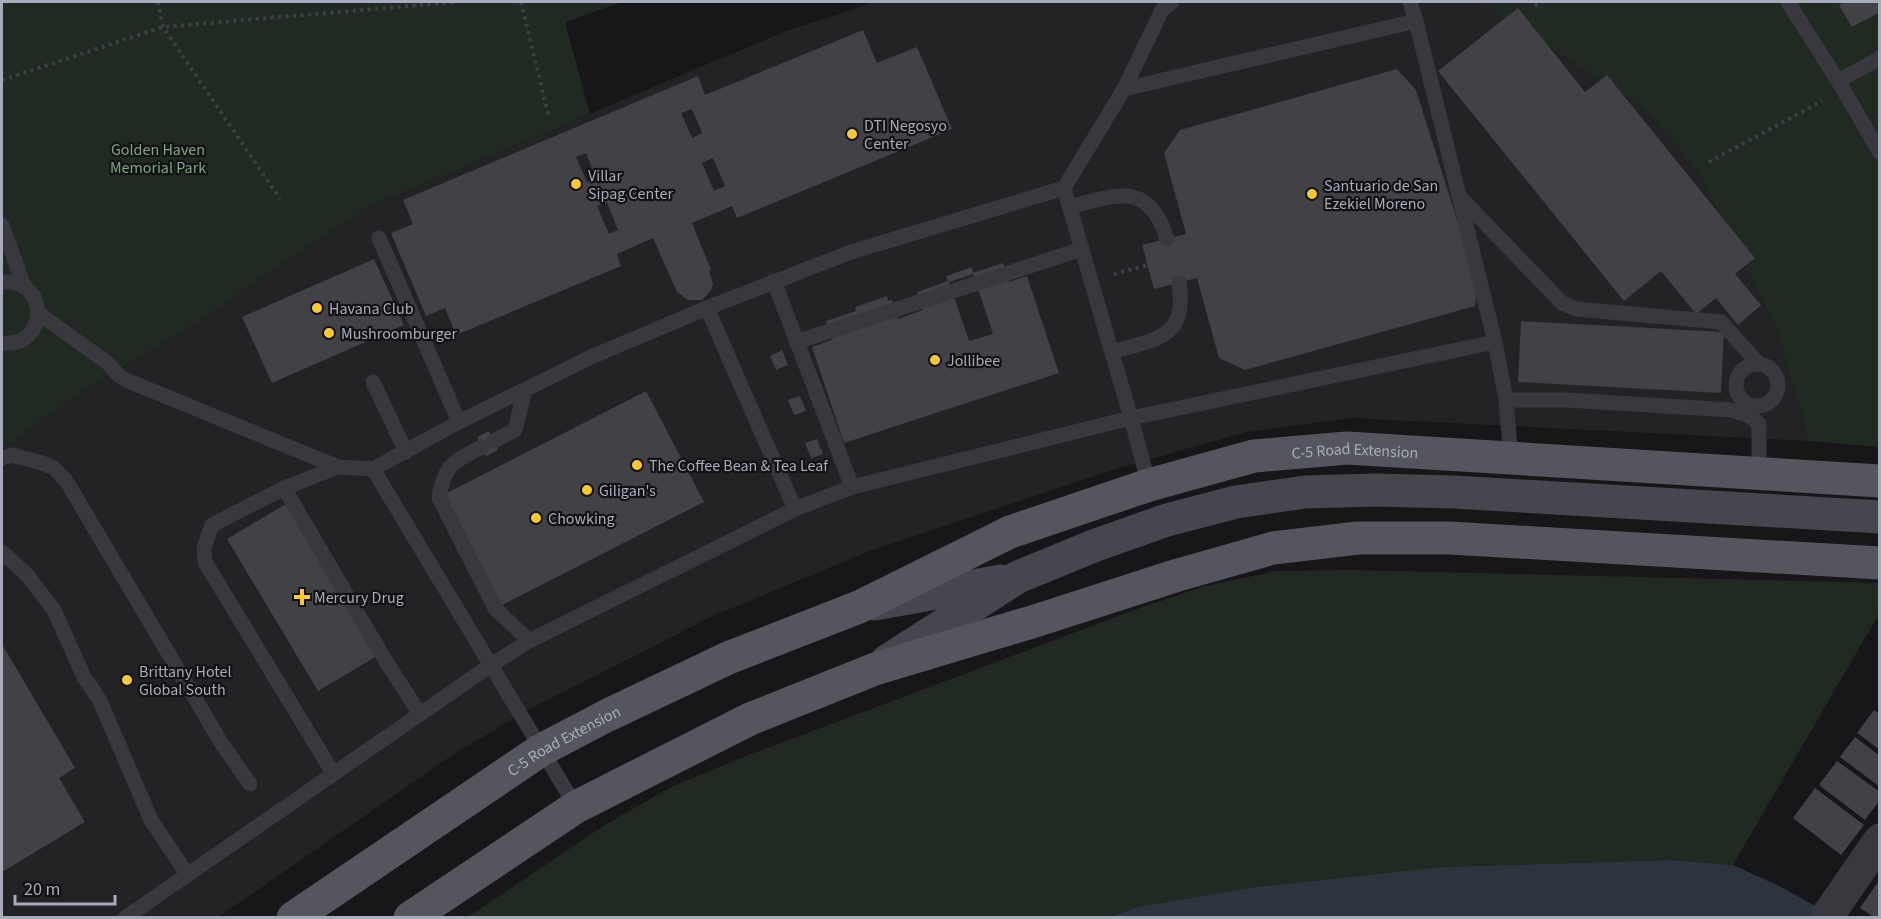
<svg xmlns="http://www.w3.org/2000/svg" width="1881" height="919" font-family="'Source Sans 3',sans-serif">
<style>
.built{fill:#232326}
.green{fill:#212923}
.water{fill:#2c343e}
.building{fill:#414146;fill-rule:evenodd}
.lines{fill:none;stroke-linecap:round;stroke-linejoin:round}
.path{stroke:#3e3f45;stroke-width:4;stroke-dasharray:3 4.5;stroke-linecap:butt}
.service{stroke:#38383e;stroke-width:15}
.tertiary{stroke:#38383e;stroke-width:33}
.secondary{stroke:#46474e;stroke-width:33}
.primary{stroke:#54555d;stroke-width:33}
.poi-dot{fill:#fac92e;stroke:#121214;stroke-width:2}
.labels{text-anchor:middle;stroke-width:4.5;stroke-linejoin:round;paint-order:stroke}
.poi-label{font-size:16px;fill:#a8acba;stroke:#121214;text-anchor:start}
.park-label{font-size:16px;fill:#7fa585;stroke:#121214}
.street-label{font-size:16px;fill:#a8acba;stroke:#121214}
</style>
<rect width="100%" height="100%" fill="#171719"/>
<polygon class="built" points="875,2 1479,2 1643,108 1694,167 1729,229 1778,333 1809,441 1352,418 1246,432 1112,470 867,552 713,616 528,710 454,754 217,918 2,917 2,449 83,391 200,321 287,260 371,206 786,31"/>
<g class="green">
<polygon points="2,2 623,2 565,22 590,114 371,206 287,260 200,321 83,391 2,449"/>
<polygon points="1479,2 1879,2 1879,447 1809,441 1778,333 1729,229 1694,167 1643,108"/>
<polygon points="1349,570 1879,583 1879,614 1733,865 1670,860 1441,867 1256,887 1138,907 1107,918 466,918 608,823 671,787 738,759 1137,609 1205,586 1277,571"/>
</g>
<polygon class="water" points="1670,860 1733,865 1783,888 1835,917 1107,918 1138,907 1256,887 1441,867"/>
<g class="building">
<polygon points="1844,2 1880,2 1880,12 1852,27 1839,5"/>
<polygon points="1518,8 1585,92 1607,75 1755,258 1735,274 1761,305 1738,325 1716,298 1696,314 1661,271 1624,301 1438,71"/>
<path d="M 863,30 L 877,63 L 917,47 L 952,129 L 737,218 L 732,206 L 692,223 L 711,270 L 709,271 L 713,284 L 711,290 L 702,300 L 688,300 L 677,292 L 653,238 L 617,254 L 621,266 L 456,335 L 445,308 L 426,316 L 391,233 L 413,224 L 403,200 L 698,76 L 705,95 ZM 692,109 L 702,133 L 692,138 L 681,113 ZM 586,153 L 596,178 L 587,182 L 576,157 ZM 713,158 L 725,186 L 714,191 L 702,163 ZM 607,203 L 618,230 L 609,234 L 597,206 Z"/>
<polygon points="1397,69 1416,90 1478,286 1475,306 1245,370 1219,358 1197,278 1154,289 1142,245 1186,234 1164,153 1180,130"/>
<polygon points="374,259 404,325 272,383 242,317"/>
<path d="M 1003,263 L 1009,282 L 1027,276 L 1059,373 L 844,443 L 812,347 L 832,340 L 826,321 L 856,311 L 855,307 L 887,296 L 888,301 L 892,300 L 898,319 L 923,310 L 917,292 L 948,281 L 946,276 L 972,267 L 973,273 ZM 973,274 L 993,334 L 969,341 L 949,282 Z"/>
<polygon points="1521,321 1724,332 1721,393 1518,382"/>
<polygon points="782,350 788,365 776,370 770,356"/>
<polygon points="646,391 704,502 498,607 441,496"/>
<polygon points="800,396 806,411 794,415 788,400"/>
<polygon points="489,431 498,450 486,456 477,437"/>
<polygon points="817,439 823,454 811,458 805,443"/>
<polygon points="286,504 377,656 318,691 227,539"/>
<polygon points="2,644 75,768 59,778 85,822 2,872"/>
<polygon points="1874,710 1880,714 1880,750 1857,733"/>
<polygon points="1855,737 1880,756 1880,787 1840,757"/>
<polygon points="1837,761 1880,792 1880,800 1865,820 1819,785"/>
<polygon points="1815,788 1864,825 1841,855 1793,818"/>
<polygon points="1880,879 1880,918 1875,918 1860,908"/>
</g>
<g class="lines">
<g class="path">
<polyline points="158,2 163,27 280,199"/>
<polyline points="521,2 549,118"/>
<polyline points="1535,6 1541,2"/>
<polyline points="2,80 163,27 456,2"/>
<polyline points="1709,162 1822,101"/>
<polyline points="1114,274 1148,265"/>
</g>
<g class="service">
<path d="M 1410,2 L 1416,21 L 1495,342 L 1506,400 L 1567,400 L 1731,410 C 1742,413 1751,415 1759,424 L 1759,474"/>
<polyline points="1788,2 1843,89 1880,153"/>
<polyline points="1838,81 1880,58"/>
<polyline points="1124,89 1416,21"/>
<polyline points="1064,188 1124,89 1162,10 1172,2"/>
<polyline points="1459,196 1562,303 1576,309 1721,322 1759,364"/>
<path d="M 1069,207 C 1116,195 1149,180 1167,239"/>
<polyline points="2,225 24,286"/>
<polyline points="379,238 459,422"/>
<polyline points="774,281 852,487"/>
<path d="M 2,282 C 49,277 50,348 2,343"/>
<polyline points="707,308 795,509"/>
<polyline points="38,313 109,364 118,375 126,380 338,467 373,469"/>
<polyline points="796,342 1082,249"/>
<path d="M 1112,352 C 1155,339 1188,339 1179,283"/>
<circle cx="1757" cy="385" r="21"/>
<polyline points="373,382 406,452"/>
<polyline points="1506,400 1511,459"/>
<polyline points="494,441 515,430 525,390"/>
<path d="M 482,447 C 454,461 444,465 439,498 L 495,608 L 529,641"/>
<polyline points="2,458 12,455 42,463 54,468 67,482 222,744 250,784"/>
<polyline points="284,488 387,663 420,714"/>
<polyline points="2,552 27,575 54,610 84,677 100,701 151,820 187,874"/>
<polyline points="333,773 205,562 204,547 212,525 284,488 338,467"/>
<polyline points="576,807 373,469 459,422 591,357 707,308 851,252 1064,188 1131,418 1149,485"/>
<polyline points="125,918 491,665 529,641 795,509 852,487 1131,418 1495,342"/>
</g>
<polyline class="tertiary" points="1826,918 1880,840"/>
<g class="secondary">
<polyline points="875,604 1001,581"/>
<polyline points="887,661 1018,577 1096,545 1167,520 1236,502 1305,492 1376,490 1454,492 1880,517"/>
</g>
<g class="primary">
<path id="s1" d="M 293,918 L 541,750 L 606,716 L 728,658 L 859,607 L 1010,532 L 1149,485 L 1254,456 L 1347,448 L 1880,481"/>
<polyline points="410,918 576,807 750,719 875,669 1035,621 1178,575 1273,548 1358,538 1450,538 1880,563"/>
</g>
</g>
<g class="poi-dot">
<circle cx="852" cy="134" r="6"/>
<circle cx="576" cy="184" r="6"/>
<circle cx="1312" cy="194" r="6"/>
<circle cx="317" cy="308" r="6"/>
<circle cx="329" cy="333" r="6"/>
<circle cx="935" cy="360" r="6"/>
<circle cx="637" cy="465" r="6"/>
<circle cx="587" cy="490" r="6"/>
<circle cx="536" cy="518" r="6"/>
<path d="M299 588h6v6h6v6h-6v6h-6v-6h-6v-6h6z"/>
<circle cx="127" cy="680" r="6"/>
</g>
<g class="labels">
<g class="poi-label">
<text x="864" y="131">DTI Negosyo<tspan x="864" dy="18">Center</tspan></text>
<text x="588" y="181">Villar<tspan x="588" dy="18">Sipag Center</tspan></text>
<text x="1324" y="191">Santuario de San<tspan x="1324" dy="18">Ezekiel Moreno</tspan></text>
<text x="329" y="314">Havana Club</text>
<text x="341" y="339">Mushroomburger</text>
<text x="947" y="366">Jollibee</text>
<text x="649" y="471">The Coffee Bean &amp; Tea Leaf</text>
<text x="599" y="496">Giligan's</text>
<text x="548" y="524">Chowking</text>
<text x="314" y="603">Mercury Drug</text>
<text x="139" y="677">Brittany Hotel<tspan x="139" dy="18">Global South</tspan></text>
</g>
<g class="park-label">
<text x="158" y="155">Golden Haven<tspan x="158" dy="18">Memorial Park</tspan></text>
</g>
<g class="street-label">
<text dy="6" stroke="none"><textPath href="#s1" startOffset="1174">C-5 Road Extension</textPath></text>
<text dy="6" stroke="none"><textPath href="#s1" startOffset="324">C-5 Road Extension</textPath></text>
</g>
</g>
<rect width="1881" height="919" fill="none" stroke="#a8acba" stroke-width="6"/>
<path d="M15 895v9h100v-9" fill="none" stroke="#a8acba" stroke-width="3"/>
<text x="24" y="895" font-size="18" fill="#a8acba" stroke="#121214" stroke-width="4.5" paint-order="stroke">20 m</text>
</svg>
